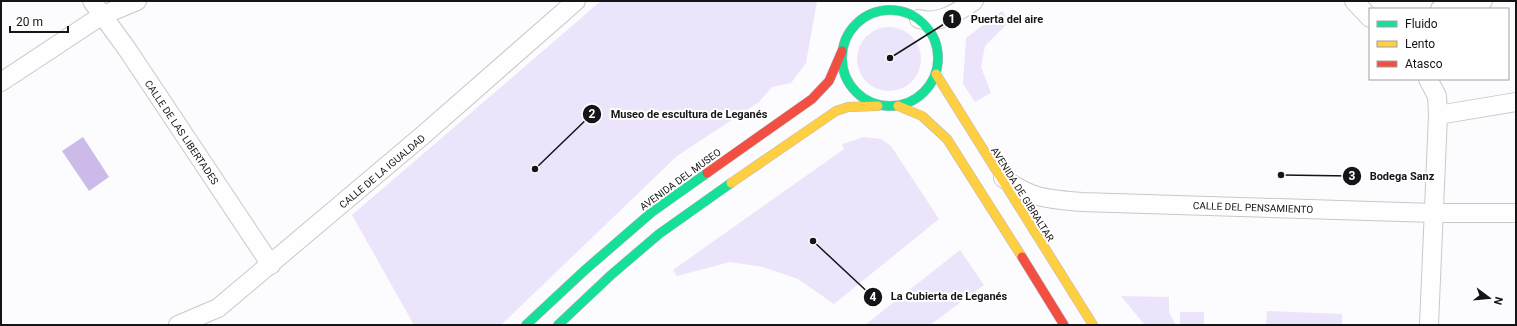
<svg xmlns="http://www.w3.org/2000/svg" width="1517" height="326" font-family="Roboto,sans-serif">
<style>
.green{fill:#ece4fb}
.water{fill:#ccbbe8}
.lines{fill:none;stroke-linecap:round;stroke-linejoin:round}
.street-casing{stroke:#c9c7ca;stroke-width:20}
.fast-casing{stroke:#bbb6c0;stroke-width:10}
.slow-casing{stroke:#bbb6c0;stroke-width:10}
.jam-casing{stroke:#bbb6c0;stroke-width:10}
.street{stroke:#fffeff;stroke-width:18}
.fast{stroke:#16e098;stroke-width:9}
.slow{stroke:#ffcf43;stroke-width:9}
.jam{stroke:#f24e42;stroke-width:9}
.labels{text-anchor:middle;stroke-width:4;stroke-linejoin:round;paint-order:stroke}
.street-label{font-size:10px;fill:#151417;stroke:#fff}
.leader{fill:none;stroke:#151417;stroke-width:1.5}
.callout-dot{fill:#151417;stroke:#fff;stroke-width:1.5}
.mark-label{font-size:12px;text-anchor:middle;font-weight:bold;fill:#fff}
.callout-label{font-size:11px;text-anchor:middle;font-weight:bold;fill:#151417;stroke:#fff;stroke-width:4;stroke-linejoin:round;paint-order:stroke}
</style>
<rect width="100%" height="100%" fill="#fcfbfd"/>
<g class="green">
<polygon points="601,1 817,1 806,63 791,83 772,87 759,102 677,156 501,325 414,325 352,215"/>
<polygon points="1002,11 1010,21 985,46 981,67 991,93 975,102 963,84 966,38"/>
<circle cx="889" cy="59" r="32"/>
<polygon points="864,137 881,139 891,146 939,219 834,304 798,279 763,267 730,262 677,276 673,270 844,149 842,145 843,144"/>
<polygon points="960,250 984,285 930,325 865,325"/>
<polygon points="1121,296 1169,297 1169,312 1176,325 1145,325"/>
<polygon points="1267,311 1342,314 1342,325 1266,325"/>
<rect x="1180" y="312" width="24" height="13"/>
</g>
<polygon class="water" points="83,137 109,177 89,191 62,151"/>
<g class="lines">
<defs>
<g id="street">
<polyline points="92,1 127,49 271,265"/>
<polyline points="1354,1 1370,18"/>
<polyline points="1440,9 1483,1"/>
<path d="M 919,19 C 938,25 958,12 974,1"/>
<polyline points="1428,79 1437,96 1438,115 1429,325"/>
<polyline points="1,82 101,16 137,1"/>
<polyline points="1438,115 1516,102"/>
<path d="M 1003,178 C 1032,199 1047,199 1082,202 L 1434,213 L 1516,213"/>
<polyline points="178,325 218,308 422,136 576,1"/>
</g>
<g id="fast">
<circle cx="890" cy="58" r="48"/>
<polyline points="526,325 585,270 652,212 707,173"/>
<polyline points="558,325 611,275 659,234 731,183"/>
</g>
<g id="slow">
<polyline points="936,74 1093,325"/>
<polyline points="898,106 922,116 947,139 1022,257"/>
<polyline points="731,183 836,111 848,107 878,106"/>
</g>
<g id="jam">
<polyline points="707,173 812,99 829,81 842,51"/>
<polyline points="1022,257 1064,325"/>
</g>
</defs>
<use href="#street" class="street-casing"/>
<use href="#fast" class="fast-casing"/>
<use href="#slow" class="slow-casing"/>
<use href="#jam" class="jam-casing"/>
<use href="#street" class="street"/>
<use href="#fast" class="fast"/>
<use href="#slow" class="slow"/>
<use href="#jam" class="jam"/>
</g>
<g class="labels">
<g class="street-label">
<text transform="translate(182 132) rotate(56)" y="4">CALLE DE LAS LIBERTADES</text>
<text transform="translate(382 171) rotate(-40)" y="4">CALLE DE LA IGUALDAD</text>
<text transform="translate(680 179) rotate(-36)" y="4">AVENIDA DEL MUSEO</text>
<text transform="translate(1023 194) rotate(58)" y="4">AVENIDA DE GIBRALTAR</text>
<text transform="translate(1253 207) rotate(2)" y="4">CALLE DEL PENSAMIENTO</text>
</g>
</g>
<path class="leader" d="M890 58L952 19M535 169L592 114M1281 175L1352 176M813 241L873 297"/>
<g class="callout-dot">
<circle cx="890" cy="58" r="4"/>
<circle cx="535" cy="169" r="4"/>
<circle cx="1281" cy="175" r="4"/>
<circle cx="813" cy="241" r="4"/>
<circle cx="952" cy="19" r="10"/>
<circle cx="592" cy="114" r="10"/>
<circle cx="1352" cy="176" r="10"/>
<circle cx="873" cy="297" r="10"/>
</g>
<g class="mark-label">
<text x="952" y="23">1</text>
<text x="592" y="118">2</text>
<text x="1352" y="180">3</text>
<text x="873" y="301">4</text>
</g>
<g class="callout-label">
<text x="1007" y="23">Puerta del aire</text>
<text x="689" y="118">Museo de escultura de Leganés</text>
<text x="1402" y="180">Bodega Sanz</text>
<text x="949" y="300">La Cubierta de Leganés</text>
</g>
<rect width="1517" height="326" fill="none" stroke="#151417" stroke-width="4"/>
<rect x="1369" y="8" width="140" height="72" fill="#ffffff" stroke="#a1a1a2"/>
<rect x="1377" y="21" width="20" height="6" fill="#16e098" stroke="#a1a1a2"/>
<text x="1405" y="28" font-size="12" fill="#151417">Fluido</text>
<rect x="1377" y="41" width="20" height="6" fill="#ffcf43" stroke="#a1a1a2"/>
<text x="1405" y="48" font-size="12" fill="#151417">Lento</text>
<rect x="1377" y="61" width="20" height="6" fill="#f24e42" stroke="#a1a1a2"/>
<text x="1405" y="68" font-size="12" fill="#151417">Atasco</text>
<g transform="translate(1489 298) rotate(106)" stroke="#ffffff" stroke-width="3" paint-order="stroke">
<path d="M0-3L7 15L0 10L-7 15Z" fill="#151417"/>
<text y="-6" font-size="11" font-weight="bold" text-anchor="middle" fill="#151417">N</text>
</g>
<path d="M10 26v6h58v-6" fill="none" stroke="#151417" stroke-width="2"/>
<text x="16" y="26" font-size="12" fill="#151417" stroke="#ffffff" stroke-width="3" paint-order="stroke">20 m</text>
</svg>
